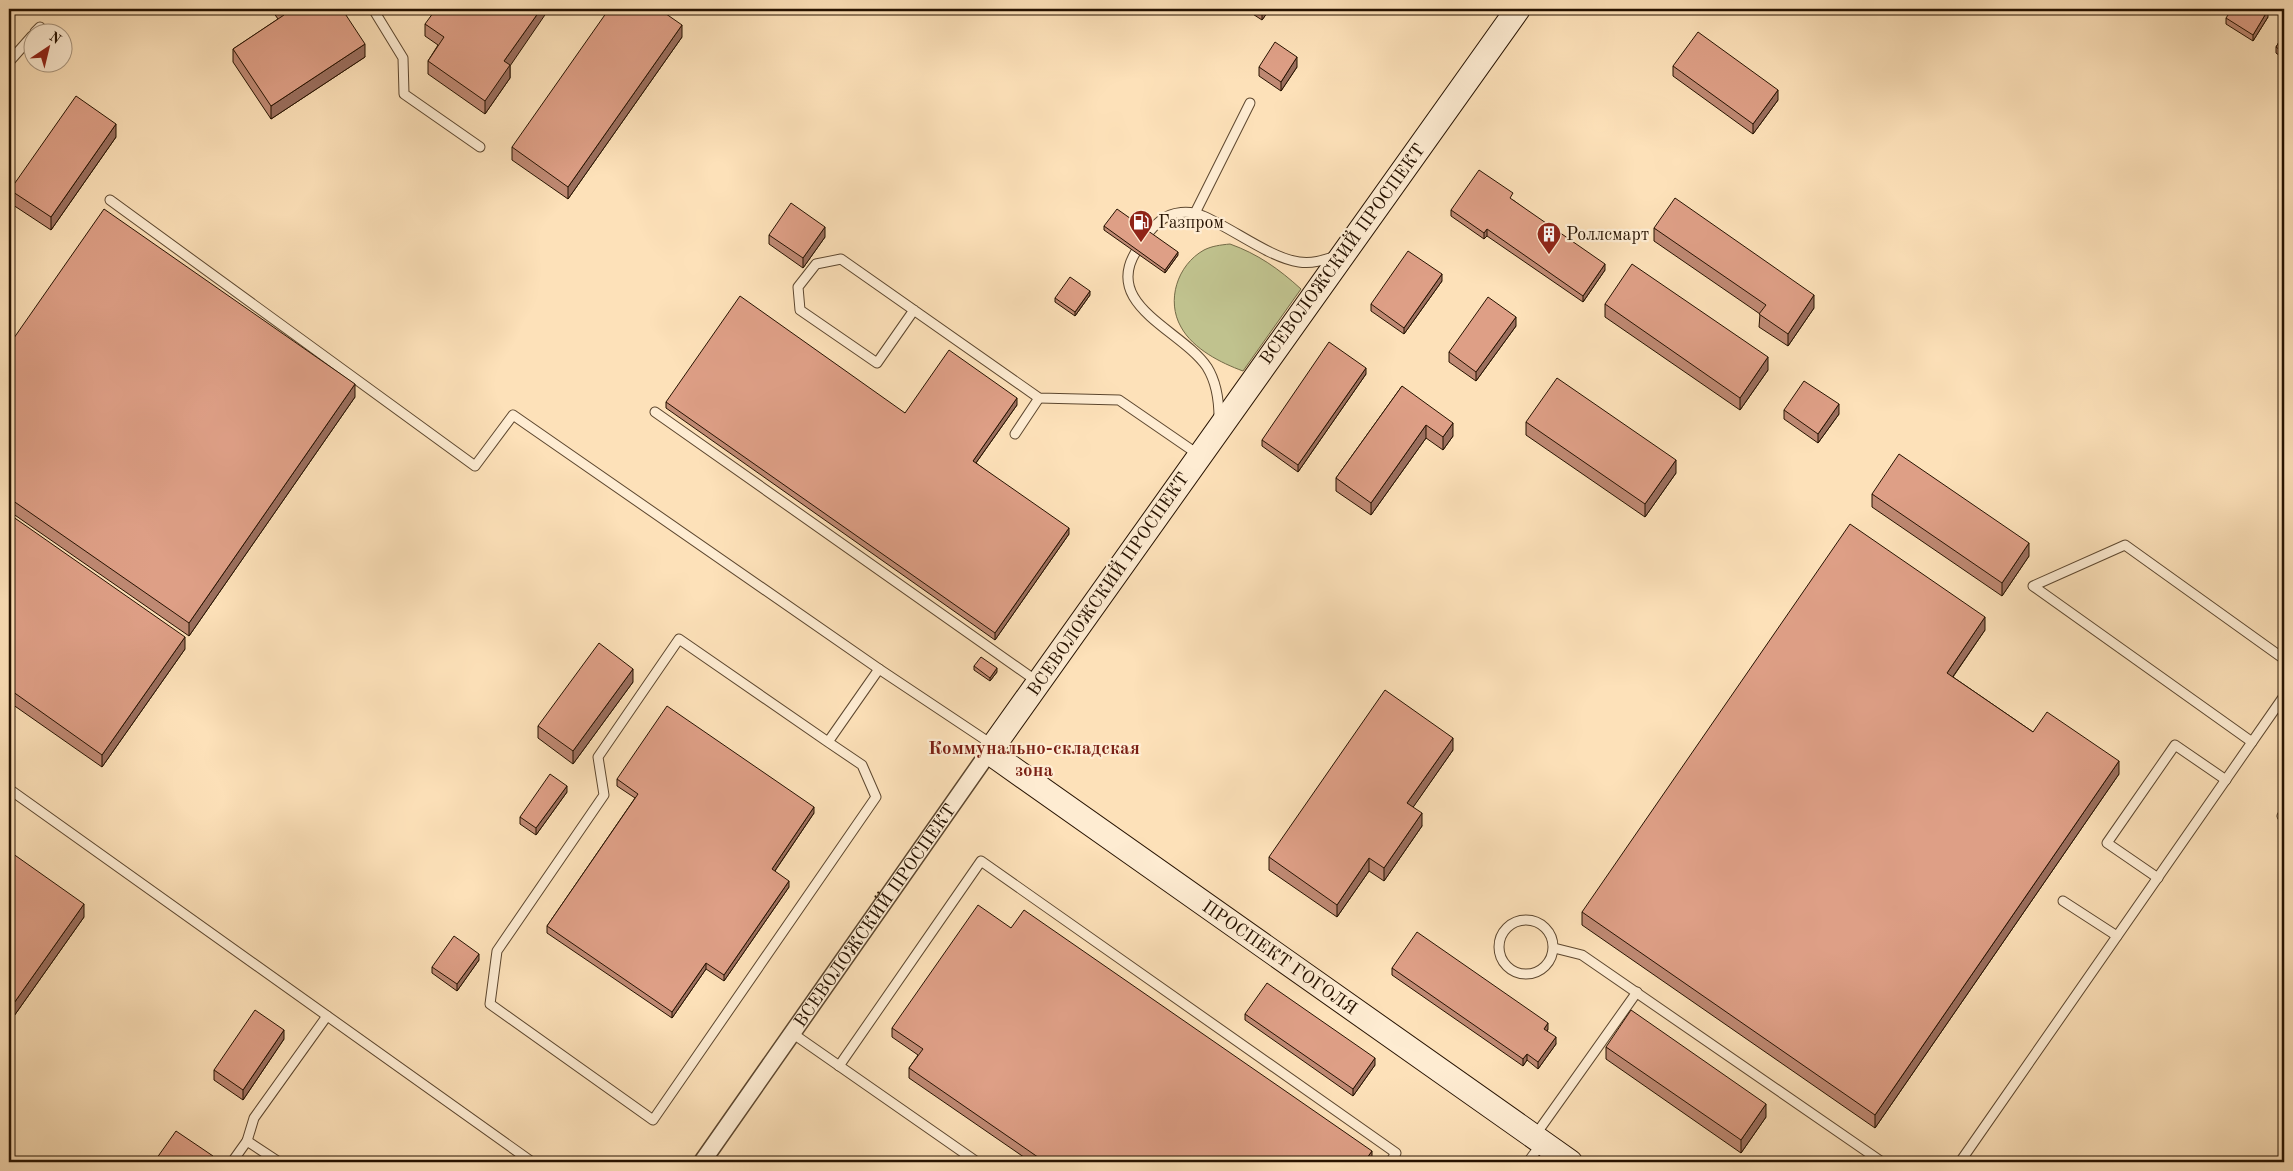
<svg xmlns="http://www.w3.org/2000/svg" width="2293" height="1171" font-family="'Old Standard TT',serif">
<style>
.green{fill:#c0c28e;stroke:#736a47}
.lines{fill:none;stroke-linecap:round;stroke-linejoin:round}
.lane-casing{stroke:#5c462e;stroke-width:11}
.street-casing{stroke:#5c462e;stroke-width:19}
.secondary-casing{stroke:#261200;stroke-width:26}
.lane{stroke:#feecd2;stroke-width:9}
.street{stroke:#feecd2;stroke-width:16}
.secondary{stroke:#feecd2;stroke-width:24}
.wall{fill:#bf8973;stroke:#261200}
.shaded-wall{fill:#9b6f5e;stroke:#261200}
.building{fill:#de9f86;stroke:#261200}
.labels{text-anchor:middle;stroke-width:4.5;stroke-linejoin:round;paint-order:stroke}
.poi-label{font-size:18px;fill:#261200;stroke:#feecd2;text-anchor:start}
.street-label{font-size:18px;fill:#261200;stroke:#feecd2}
.neighbourhood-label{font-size:19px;font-weight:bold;fill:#7a1f14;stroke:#feecd2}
</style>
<rect width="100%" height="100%" fill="#fde1b9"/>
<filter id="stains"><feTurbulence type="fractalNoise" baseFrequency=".004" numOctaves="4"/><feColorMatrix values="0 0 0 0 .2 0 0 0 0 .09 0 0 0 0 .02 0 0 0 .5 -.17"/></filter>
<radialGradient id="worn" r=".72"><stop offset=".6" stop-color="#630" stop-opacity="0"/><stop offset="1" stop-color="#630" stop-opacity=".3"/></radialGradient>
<path class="green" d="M 1230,244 C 1258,254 1279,269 1301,289 L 1243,371 C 1221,363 1193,349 1181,327 C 1166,301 1177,265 1204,250 C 1212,246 1220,245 1230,244 Z"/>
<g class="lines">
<defs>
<g id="lane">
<polyline points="373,9 403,58 404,94 480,147"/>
<polyline points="35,32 40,27"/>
<polyline points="9,62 32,36"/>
<polyline points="110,200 475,466 513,415 879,669 993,745"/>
<polyline points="1195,213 1250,103"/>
<polyline points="914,310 877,363 800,310 798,287 816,264 841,259 1039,398 1119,400 1199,455"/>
<polyline points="655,412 1038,682"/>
<path d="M 1219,418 C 1219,400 1217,383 1207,367 C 1181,329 1098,304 1139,247 C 1145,237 1151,228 1160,221 C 1172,211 1190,210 1203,216 C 1232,228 1270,258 1299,262 C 1313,264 1324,260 1336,256"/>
<polyline points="1015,434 1039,398"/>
<polyline points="828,742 862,765 876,797 653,1120 490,1004 497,951 604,795 598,757 679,639 828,742 879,669"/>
<polyline points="2252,742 2033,586 2125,545 2284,659"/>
<polyline points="9,789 532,1162"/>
<polyline points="2282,816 2284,813"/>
<polyline points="2158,878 2107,843 2175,745 2226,780"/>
<polyline points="2063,901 2117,936"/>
<circle cx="1526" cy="947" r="27"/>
<polyline points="1554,948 1582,955 1882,1162"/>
<polyline points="792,1033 977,1162"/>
<polyline points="839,1066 981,861 1396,1153 1390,1162"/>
<polyline points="1534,1137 1637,992"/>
<polyline points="247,1141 254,1118 327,1016"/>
<polyline points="232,1162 247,1141 279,1162"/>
<polyline points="1528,1162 1542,1143"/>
<polyline points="1960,1162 2284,696"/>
</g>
<g id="street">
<path id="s1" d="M 702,1162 L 989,752"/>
</g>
<g id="secondary">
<path id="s2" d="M 1518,9 L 989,752 L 1570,1162"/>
</g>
</defs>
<use href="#lane" class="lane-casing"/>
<use href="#street" class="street-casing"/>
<use href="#secondary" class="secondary-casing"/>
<use href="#lane" class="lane"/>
<use href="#street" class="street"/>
<use href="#secondary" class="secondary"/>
</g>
<g class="wall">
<polygon points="271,9 342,9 365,57 271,119 233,62 233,49 278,19"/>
<polygon points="1245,9 1270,9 1262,20"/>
<polygon points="2268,17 2253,41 2226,24 2226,18"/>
<polygon points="425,24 510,66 510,78 485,114 428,74 428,61 438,45 425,36"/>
<polygon points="2284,34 2284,59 2276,53 2276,47"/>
<polygon points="682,37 568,199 512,160 512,147"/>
<polygon points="1673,66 1778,100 1753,134 1673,76"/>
<polygon points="1259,67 1297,67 1281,91 1259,76"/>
<polygon points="116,137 51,230 10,203 10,190"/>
<polygon points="1513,200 1605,270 1583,302 1487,236 1484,239 1451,216 1451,210"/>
<polygon points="1104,226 1178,255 1165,273 1104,230"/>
<polygon points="1654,228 1814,308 1788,346 1759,327 1760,314 1654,241"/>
<polygon points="769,235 825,237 803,268 769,244"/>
<polygon points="1442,281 1404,334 1371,311 1371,304"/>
<polygon points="1090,295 1075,316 1055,302 1055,298"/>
<polygon points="1605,304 1768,370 1740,410 1605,317"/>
<polygon points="1516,326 1476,381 1449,362 1449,352"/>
<polygon points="9,345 355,397 189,636 9,511"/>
<polygon points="1366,374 1298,472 1262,446 1262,440"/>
<polygon points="1402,386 1453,436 1443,450 1426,438 1371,515 1336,491 1336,478"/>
<polygon points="666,402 905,413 1017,405 976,463 1069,534 995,640 666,408"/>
<polygon points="1784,410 1839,414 1818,443 1784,419"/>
<polygon points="1526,422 1676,473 1645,517 1526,435"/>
<polygon points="1872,494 2029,556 2002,596 1872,507"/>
<polygon points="9,514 185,649 102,767 9,702"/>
<polygon points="1985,630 1953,677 2033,732 2119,774 1875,1128 1582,925 1582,912"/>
<polygon points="974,666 997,672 990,681 974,670"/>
<polygon points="633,682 573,764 538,738 538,726"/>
<polygon points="1453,750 1413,807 1422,826 1384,881 1369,871 1337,917 1269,870 1269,857"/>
<polygon points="617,779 814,813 775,871 789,887 724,981 706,969 672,1018 547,933 547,926 635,798 617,786"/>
<polygon points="567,792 536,835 520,824 520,817"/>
<polygon points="9,851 84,917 14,1016 9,1012"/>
<polygon points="1011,928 1372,1161 1371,1162 1031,1162 909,1078 909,1068 918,1055 892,1037 892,1028"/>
<polygon points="479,960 457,991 432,973 432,967"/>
<polygon points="1392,968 1548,1029 1547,1031 1556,1044 1538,1069 1527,1060 1523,1066 1392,975"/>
<polygon points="1245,1014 1375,1065 1353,1096 1245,1020"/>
<polygon points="284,1039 243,1100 214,1080 214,1070"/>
<polygon points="1606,1047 1766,1117 1741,1153 1606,1059"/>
</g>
<g class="shaded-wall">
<polygon points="541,9 549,9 510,66 510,78 485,114 485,101 504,61"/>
<polygon points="1263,9 1270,9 1262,20 1262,11"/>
<polygon points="2268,10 2268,17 2253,41 2253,35"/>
<polygon points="682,25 682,37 568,199 568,187"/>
<polygon points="365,44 365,57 271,119 271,106"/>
<polygon points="1297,57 1297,67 1281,91 1281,82"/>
<polygon points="1778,90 1778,100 1753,134 1753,124"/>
<polygon points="116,124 116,137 51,230 51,217"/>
<polygon points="825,227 825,237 803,268 803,258"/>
<polygon points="1487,229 1487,236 1484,239 1484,233"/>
<polygon points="1178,252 1178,255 1165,273 1165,270"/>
<polygon points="1605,264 1605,270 1583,302 1583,296"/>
<polygon points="1442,274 1442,281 1404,334 1404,328"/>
<polygon points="1090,291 1090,295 1075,316 1075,312"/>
<polygon points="1814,295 1814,308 1788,346 1788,334"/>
<polygon points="1516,317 1516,326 1476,381 1476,372"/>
<polygon points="1768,357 1768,370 1740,410 1740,398"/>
<polygon points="1366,368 1366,374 1298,472 1298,465"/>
<polygon points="355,384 355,397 189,636 189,623"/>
<polygon points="1017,398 1017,405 973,467 973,461"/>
<polygon points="1839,404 1839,414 1818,443 1818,434"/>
<polygon points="1453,423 1453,436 1443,450 1443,437"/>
<polygon points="1426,425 1426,438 1371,515 1371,503"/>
<polygon points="1676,460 1676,473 1645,517 1645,504"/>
<polygon points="1069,528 1069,534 995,640 995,633"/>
<polygon points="2029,543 2029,556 2002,596 2002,583"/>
<polygon points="1985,617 1985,630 1947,685 1947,673"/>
<polygon points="185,637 185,649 102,767 102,755"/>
<polygon points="997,668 997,672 990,681 990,678"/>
<polygon points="633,669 633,682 573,764 573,751"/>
<polygon points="1453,738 1453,750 1407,816 1407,803"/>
<polygon points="2119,761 2119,774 1875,1128 1875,1115"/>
<polygon points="567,786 567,792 536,835 536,828"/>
<polygon points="814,807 814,813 772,875 772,869"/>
<polygon points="1422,813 1422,826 1384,881 1384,868"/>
<polygon points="1369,858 1369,871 1337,917 1337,905"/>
<polygon points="789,881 789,887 724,981 724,975"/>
<polygon points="84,904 84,917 14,1016 14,1003"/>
<polygon points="479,954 479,960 457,991 457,984"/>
<polygon points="706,963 706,969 672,1018 672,1012"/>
<polygon points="1548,1023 1548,1029 1544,1036 1544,1029"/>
<polygon points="284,1030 284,1039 243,1100 243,1090"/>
<polygon points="1556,1037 1556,1044 1538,1069 1538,1062"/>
<polygon points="1527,1054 1527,1060 1523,1066 1523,1059"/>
<polygon points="1375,1058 1375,1065 1353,1096 1353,1089"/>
<polygon points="1766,1104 1766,1117 1741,1153 1741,1140"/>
<polygon points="1372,1151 1372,1161 1371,1162 1364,1162"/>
<polygon points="213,1156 213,1162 209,1162"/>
</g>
<g class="building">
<polygon points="280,9 342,9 365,44 271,106 233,49 284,15"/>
<polygon points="436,9 541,9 504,61 510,65 485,101 428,61 444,37 425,24"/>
<polygon points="609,9 659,9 682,25 568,187 512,147"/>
<polygon points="2232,9 2266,9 2268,10 2253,35 2226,18"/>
<polygon points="1698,32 1778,90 1753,124 1673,66"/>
<polygon points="2284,34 2284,53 2276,47"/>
<polygon points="1275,42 1297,57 1281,82 1259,67"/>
<polygon points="76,96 116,124 51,217 10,190"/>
<polygon points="1479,170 1513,193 1510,198 1605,264 1583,296 1487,229 1484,233 1451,210"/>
<polygon points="1675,198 1814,295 1788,334 1759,314 1766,305 1654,228"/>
<polygon points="791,203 825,227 803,258 769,235"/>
<polygon points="104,209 355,384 189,623 9,498 9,345"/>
<polygon points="1117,209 1178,252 1165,270 1104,226"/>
<polygon points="1408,251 1442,274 1404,328 1371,304"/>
<polygon points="1632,264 1768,357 1740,398 1605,304"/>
<polygon points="1070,277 1090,291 1075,312 1055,298"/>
<polygon points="740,296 905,413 949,350 1017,398 973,461 1069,528 995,633 666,402"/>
<polygon points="1488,297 1516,317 1476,372 1449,352"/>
<polygon points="1329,342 1366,368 1298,465 1262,440"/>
<polygon points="1557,378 1676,460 1645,504 1526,422"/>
<polygon points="1804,381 1839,404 1818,434 1784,410"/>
<polygon points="1402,386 1453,423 1443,437 1426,425 1371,503 1336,478"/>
<polygon points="1899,454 2029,543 2002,583 1872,494"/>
<polygon points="9,514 185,637 102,755 9,689"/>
<polygon points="1850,524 1985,617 1947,673 2033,732 2047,712 2119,761 1875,1115 1582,912"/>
<polygon points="599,643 633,669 573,751 538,726"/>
<polygon points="981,657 997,668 990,678 974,666"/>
<polygon points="1385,690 1453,738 1407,803 1422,813 1384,868 1369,858 1337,905 1269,857"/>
<polygon points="667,706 814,807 772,869 789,881 724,975 706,963 672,1012 547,926 638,794 617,779"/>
<polygon points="550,774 567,786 536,828 520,817"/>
<polygon points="9,851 84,904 14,1003 9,999"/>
<polygon points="978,905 1011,928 1024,910 1372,1151 1364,1162 1045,1162 909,1068 923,1049 892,1028"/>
<polygon points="1417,932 1548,1023 1544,1029 1556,1037 1538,1062 1527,1054 1523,1059 1392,968"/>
<polygon points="454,936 479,954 457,984 432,967"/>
<polygon points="1267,983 1375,1058 1353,1089 1245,1014"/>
<polygon points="255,1010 284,1030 243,1090 214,1070"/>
<polygon points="1631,1010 1766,1104 1741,1140 1606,1047"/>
<polygon points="176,1131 213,1156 209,1162 154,1162"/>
</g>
<defs>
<symbol id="fuel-pin" viewBox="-11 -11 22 30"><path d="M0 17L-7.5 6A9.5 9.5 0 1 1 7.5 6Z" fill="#8f2418" stroke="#feecd2"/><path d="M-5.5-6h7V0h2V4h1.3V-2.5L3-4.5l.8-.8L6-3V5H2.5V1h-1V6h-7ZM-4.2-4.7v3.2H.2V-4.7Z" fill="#fff"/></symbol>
<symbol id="building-pin" viewBox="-11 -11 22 30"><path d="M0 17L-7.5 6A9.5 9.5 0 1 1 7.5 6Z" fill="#8f2418" stroke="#feecd2"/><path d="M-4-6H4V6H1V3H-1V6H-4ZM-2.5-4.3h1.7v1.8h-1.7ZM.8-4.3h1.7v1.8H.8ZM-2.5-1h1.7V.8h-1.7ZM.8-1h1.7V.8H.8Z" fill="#fff"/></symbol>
</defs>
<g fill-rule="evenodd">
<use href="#fuel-pin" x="1127" y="208" width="28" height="38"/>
<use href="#building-pin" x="1535" y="220" width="28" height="38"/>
</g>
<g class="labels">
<g class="poi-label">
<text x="1158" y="228">Газпром</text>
<text x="1566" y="240">Роллсмарт</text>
</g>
<g class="street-label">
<text transform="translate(1342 254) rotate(-54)" y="6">ВСЕВОЛОЖСКИЙ ПРОСПЕКТ</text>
<text transform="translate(1108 584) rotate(-55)" y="6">ВСЕВОЛОЖСКИЙ ПРОСПЕКТ</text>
<text dy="6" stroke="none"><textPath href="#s1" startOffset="301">ВСЕВОЛОЖСКИЙ ПРОСПЕКТ</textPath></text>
<text dy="6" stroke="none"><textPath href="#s2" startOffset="1268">ПРОСПЕКТ ГОГОЛЯ</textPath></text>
</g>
<g class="neighbourhood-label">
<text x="1034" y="754">Коммунально-складская<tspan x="1034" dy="22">зона</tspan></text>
</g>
</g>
<rect width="2293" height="1171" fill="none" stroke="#fde1b9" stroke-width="30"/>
<rect x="10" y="10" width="2273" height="1151" fill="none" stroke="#261200" stroke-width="2.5"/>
<rect x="15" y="15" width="2263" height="1141" fill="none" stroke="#261200"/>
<g transform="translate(48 48) rotate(35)"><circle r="24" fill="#feecd2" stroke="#a8957e"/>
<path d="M0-4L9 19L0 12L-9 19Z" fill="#8f2418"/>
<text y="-8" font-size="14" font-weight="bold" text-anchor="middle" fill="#261200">N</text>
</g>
<rect width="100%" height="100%" filter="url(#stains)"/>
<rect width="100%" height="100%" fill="url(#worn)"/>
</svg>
